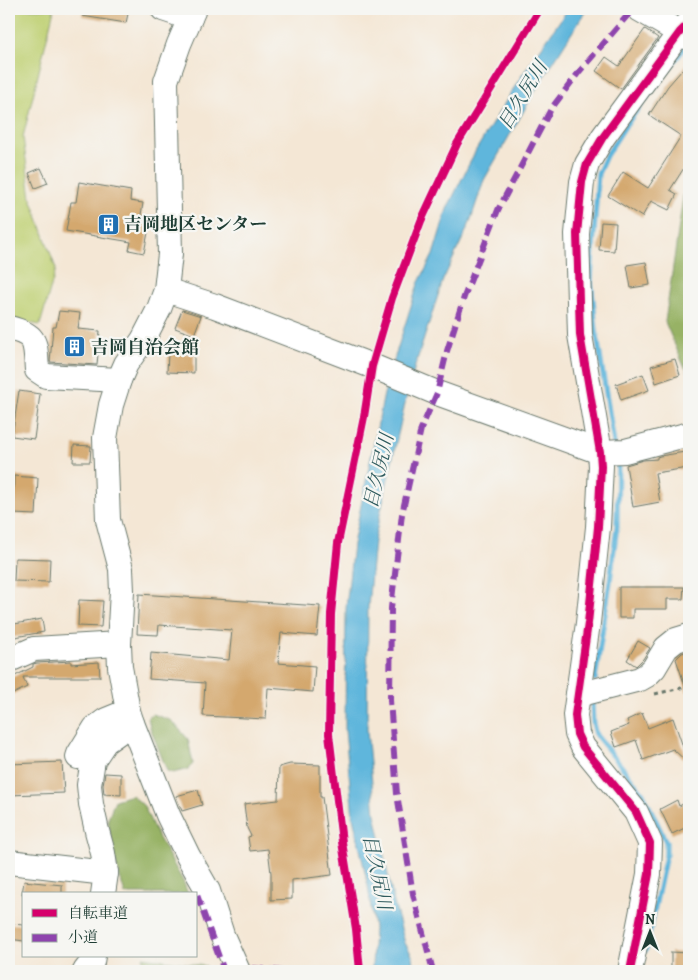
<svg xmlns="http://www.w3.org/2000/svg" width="698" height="980" font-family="Alegreya,'Noto Serif JP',serif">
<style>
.green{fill:#bfd073;stroke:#6f8654}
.forest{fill:#97b265;stroke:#5b784c}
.water{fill:#5fb6dc;stroke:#3f7a88}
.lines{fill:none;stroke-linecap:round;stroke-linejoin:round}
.stream{stroke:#5fb6dc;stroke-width:5}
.building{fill:#d4a86e}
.minor-casing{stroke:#6a786c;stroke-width:26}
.path{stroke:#6a786c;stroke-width:3;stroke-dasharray:4 4;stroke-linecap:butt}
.minor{stroke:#fff;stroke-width:24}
.quiet{stroke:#8e44ad;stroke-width:6;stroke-dasharray:12 6;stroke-linecap:butt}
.cycleway-casing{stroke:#f6f6f2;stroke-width:11}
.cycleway{stroke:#d6006c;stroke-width:8}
.labels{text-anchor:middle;stroke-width:4.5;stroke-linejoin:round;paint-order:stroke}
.poi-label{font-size:18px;font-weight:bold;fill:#1f3d34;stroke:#f6f6f2;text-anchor:start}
.water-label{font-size:19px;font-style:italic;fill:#2f5b5e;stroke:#f6f6f2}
</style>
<rect width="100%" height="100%" fill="#f6f6f2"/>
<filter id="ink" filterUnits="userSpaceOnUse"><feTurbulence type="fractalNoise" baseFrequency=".02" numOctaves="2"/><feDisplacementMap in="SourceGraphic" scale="10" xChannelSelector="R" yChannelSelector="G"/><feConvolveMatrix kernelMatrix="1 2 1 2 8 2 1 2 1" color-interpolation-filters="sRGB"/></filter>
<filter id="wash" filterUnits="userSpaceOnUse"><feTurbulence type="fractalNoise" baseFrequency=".0096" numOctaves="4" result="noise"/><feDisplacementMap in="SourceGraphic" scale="20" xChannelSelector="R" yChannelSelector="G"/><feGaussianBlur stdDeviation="1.12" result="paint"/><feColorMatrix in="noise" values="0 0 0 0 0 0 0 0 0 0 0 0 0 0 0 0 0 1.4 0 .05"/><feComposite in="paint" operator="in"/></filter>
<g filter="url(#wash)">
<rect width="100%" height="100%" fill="#f4e7d5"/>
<polygon class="green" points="9,9 54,9 23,137 31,198 56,269 40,325 9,319"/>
<g class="forest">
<polygon points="689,178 689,373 684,366 665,322 684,190"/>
<polygon points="153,714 172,721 188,739 193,764 188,769 173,773 167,771 150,727 148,717"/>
<polygon points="132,795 144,806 155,831 183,881 188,894 125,894 113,854 108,819 115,800"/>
<polygon points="143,957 206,966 207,971 144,971"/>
</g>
<polygon class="water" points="568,9 587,9 538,86 484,180 469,225 443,280 415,366 406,399 374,541 368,607 367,731 375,814 394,903 405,943 413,957 415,971 375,971 372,967 374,928 368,886 353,817 345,730 346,608 353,544 384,394 397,350 418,284 433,255 447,209 476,150 522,75"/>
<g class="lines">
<g class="stream">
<polyline points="614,443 596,330 591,280 598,174 606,156 626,125 686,46"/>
<polyline points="595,679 610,582 617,526 618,465"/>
<polyline points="592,702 593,723 596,735 643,793 666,842 666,855 646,950"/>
</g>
</g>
<g id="blocks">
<g class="building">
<polygon points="83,9 129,9 126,23 82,16"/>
<polygon points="645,29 658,38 621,89 596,71 606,57 619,66"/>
<polygon points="689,62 689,160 670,190 677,194 669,210 651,201 642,217 608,196 623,172 648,188 681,136 649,115 668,86"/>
<polygon points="41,168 48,183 35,188 29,173"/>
<polygon points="79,182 131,191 130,201 143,203 141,215 151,217 144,253 129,250 131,242 66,231 71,202 76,202"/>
<polygon points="601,222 616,223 614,251 599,250"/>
<polygon points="646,262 650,285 631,288 627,265"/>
<polygon points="182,310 201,316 194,335 175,328"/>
<polygon points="59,311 80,313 78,329 100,331 97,365 50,362 53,327 56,327"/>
<polygon points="168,353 194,354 194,373 167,372"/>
<polygon points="675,359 680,375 656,383 651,366"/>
<polygon points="643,374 649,390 621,400 616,384"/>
<polygon points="19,391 40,394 34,439 12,436"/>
<polygon points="74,445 91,446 90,462 73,462"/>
<polygon points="685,452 688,468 655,473 660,502 633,507 626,465 643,460 657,459 657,457 660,456"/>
<polygon points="14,476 38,478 36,515 13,514"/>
<polygon points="15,558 50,559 49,582 14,581"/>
<polygon points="619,587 684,587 683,599 667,599 667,609 633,609 633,618 619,618"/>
<polygon points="139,594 320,606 317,636 281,633 278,663 315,666 313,692 268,688 266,719 203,716 205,683 149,679 151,653 229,660 232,630 159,625 158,635 137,634"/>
<polygon points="79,600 103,601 101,627 78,626"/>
<polygon points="42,619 44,632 9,638 9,625"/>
<polygon points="638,641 650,648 643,659 636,666 627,660"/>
<polygon points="689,651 689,692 687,692 676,659 682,653"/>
<polygon points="71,661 71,664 99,662 100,677 23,677 27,687 9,696 9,679 33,667 33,664 37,663"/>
<polygon points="642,713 648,728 673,718 689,764 673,749 643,760 636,740 616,747 611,732 629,725 627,720"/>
<polygon points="62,762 64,793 9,795 9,764"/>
<polygon points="290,764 320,765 320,797 322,797 332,875 292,880 292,899 271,900 271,873 268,849 250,851 248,837 251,836 247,828 244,804 278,800 279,767"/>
<polygon points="105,773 121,774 121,795 104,794 103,785"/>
<polygon points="198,790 202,805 182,811 176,796"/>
<polygon points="677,800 679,806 689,801 689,826 672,834 660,809"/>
<polygon points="24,881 62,885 62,894 22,894"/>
<polygon points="11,924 24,925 24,941 9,939"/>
<polygon points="671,952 689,953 689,971 671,971"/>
</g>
</g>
</g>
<g filter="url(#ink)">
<use href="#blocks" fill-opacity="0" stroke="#6a786c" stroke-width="1"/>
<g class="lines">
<defs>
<g id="minor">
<polyline points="163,9 190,18"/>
<polyline points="194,9 179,44 166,81 170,254 166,290 159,309 143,340 126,364 119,380 111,405 105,438 108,520 121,569 122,591 119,644 120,667 128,711 132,723 168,815 188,856 208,891 222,935 238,971"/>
<polyline points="639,9 689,38"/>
<polyline points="166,290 215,306 372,366 437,393 600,452 625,451 689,434"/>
<path d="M 9,328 C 38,335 35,343 37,370 L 46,376 L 119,380"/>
<polyline points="9,660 34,649 119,644"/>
<polyline points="578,695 640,679 647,675 654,668 666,648 676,640 689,636"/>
<polyline points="78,757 79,754 95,728 106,720 128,711"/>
<polyline points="9,862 106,873"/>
<polyline points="103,894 106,873 103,853 97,831 91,804 89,785 93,760 105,742 132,723"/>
<polyline points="85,971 92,962 93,956"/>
<polyline points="630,971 649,874 650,843 636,812 583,747 577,734 575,715 588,623 598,527 601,466 600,452 580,335 577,234 582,182 587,164 603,137 680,32 689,23"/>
</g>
</defs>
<use href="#minor" class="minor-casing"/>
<polyline class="path" points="655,694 689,686"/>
<use href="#minor" class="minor"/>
<g class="quiet">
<polyline points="197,895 224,971"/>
<polyline points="252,968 282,971"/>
<polyline points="433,971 413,894 397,794 390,700 391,608 402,514 421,429 437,393 447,351 464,297 498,210 551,109 579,72 633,9"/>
</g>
<defs>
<g id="cycleway">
<polyline points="360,971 356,929 342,842 329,734 331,614 338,543 364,417 372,366 392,298 421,221 457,144 540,9"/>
<polyline points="630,971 649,874 650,843 636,812 583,747 577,734 575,715 588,623 598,527 601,466 600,452 580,335 577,234 582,182 587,164 603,137 680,32 689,23"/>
</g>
</defs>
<use href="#cycleway" class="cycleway-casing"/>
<use href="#cycleway" class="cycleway"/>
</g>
</g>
<defs>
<symbol id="building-square" viewBox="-11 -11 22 22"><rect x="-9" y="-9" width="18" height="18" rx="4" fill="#1f6fb2" stroke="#f6f6f2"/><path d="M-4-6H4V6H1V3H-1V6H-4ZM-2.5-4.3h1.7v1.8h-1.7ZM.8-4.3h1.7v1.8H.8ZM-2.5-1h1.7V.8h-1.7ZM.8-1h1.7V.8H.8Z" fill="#fff"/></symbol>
</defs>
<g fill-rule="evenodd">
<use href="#building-square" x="96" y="212" width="25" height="25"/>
<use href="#building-square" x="62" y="334" width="25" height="25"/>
</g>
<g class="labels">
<g class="poi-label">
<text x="124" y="230">吉岡地区センター</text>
<text x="91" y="353">吉岡自治会館</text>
</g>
<g class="water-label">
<text transform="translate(522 95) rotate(-59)" y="7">目久尻川</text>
<text transform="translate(378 471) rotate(-77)" y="7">目久尻川</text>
<text transform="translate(378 872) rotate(78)" y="7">目久尻川</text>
</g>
</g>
<rect width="698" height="980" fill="none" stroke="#f6f6f2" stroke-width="30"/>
<rect x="22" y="892" width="175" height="65" fill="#f6f6f2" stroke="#a0aca6"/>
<rect x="32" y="909" width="25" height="8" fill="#d6006c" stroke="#a0aca6"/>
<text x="68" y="918" font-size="15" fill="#1f3d34">自転車道</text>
<rect x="32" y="934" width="25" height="8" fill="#8e44ad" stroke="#a0aca6"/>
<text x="68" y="942" font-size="15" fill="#1f3d34">小道</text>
<g transform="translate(650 932)" stroke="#f6f6f2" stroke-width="4" paint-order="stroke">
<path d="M0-4L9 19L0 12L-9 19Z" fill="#1f3d34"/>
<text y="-8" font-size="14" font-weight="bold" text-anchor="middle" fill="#1f3d34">N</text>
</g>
</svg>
